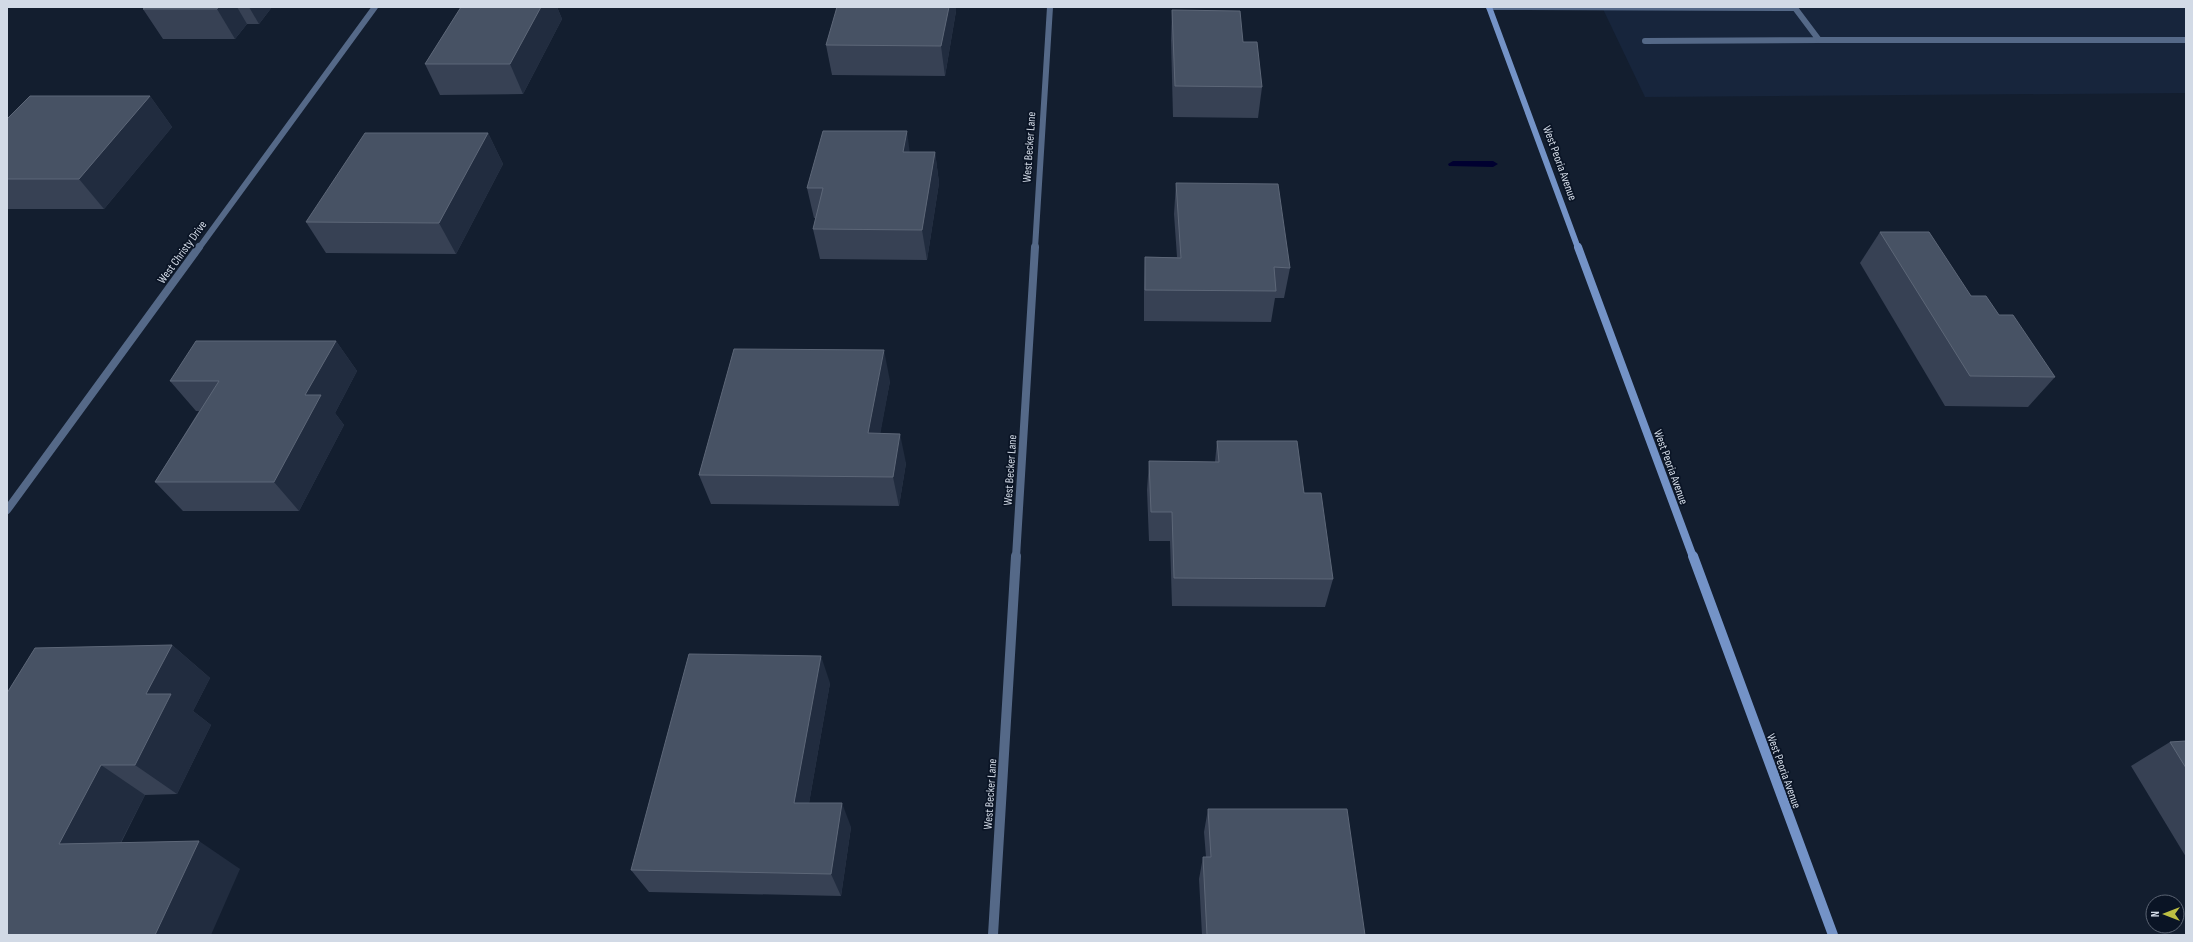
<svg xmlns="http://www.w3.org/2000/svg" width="2193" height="942" font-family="'Sofia Sans Condensed',sans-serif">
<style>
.built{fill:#17253c}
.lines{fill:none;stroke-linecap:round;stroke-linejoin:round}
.stream{fill:#000030;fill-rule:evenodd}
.lane{stroke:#556988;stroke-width:6}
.street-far2{stroke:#556988;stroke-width:6}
.street-far1{stroke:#556988;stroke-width:8}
.street{stroke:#556988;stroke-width:10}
.secondary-far2{stroke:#7493c7;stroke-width:6}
.secondary-far1{stroke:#7493c7;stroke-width:8}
.secondary{stroke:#7493c7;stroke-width:10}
.wall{fill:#374154}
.shaded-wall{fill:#212c3f}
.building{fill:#475264;stroke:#5d6778}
.labels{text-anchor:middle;stroke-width:3.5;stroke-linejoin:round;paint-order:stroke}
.street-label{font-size:12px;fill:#d2dae6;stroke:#0a1425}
</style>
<rect width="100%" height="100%" fill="#131e2f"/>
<polygon class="built" points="1602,7 2186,7 2186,93 1645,97"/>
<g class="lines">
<polygon class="stream" points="1453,161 1493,161 1498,164 1493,167 1449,166 1448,164"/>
<g class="lane">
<polyline points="1489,7 1795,8 1819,40 1645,41"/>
<polyline points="1819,40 2186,40"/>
</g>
<g class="street-far2">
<polyline points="199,248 375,7"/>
<polyline points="1035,248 1050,7"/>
</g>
<g class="street-far1">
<polyline points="7,510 199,247"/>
<polyline points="1016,557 1035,247"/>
</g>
<polyline class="street" points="993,935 1016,556"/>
<polyline class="secondary-far2" points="1489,7 1578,248"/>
<polyline class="secondary-far1" points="1578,247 1693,557"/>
<polyline class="secondary" points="1693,556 1833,935"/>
</g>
<g class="wall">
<polygon points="146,7 272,7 259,24 247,24 235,39 163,39 143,9"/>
<polygon points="461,7 557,7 562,19 523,94 440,95 425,64"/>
<polygon points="1172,10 1243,42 1262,87 1258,118 1173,117 1171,40"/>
<polygon points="956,11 945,76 832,75 826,45"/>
<polygon points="150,96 172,127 104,209 7,209 7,119"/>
<polygon points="488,133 503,164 456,254 326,253 306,222"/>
<polygon points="910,152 935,152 939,183 927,260 820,259 813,229 816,218 814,218 807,188"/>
<polygon points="1176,183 1290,268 1284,298 1275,298 1271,322 1144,321 1144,288 1145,257 1177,257 1174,214"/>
<polygon points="1880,232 1999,315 2055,377 2028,407 1945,406 1860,263"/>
<polygon points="336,341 357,371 335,413 344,425 299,511 183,511 155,482 199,411 196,411 170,381"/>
<polygon points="890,381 880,433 906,463 899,506 711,504 699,475"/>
<polygon points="1217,441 1304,493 1333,579 1325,607 1172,606 1170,541 1149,541 1147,490 1149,461 1215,462"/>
<polygon points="172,645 210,678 193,711 211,725 177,794 145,795 121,843 240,869 7,935 7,693"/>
<polygon points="830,683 809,803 851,827 841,896 649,892 631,870"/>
<polygon points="2186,741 2186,857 2131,766 2170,742"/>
<polygon points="1208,809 1365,935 1202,935 1199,879 1203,857 1206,857 1204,832"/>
</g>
<g class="shaded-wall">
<polygon points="218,7 237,7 247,24 235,39 217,9"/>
<polygon points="249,7 272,7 259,24"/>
<polygon points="541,7 557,7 562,19 523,94 510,64"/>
<polygon points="949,7 956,7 956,11 945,76 941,46"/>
<polygon points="150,96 172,127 104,209 79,179"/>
<polygon points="907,131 911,162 903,152"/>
<polygon points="488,133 503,164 456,254 439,223"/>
<polygon points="935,152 939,183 927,260 922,230"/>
<polygon points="336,341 357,371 335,413 344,425 299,511 274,482 305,395"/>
<polygon points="884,350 890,381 875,463 868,433"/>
<polygon points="900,434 906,463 899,506 893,477"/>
<polygon points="172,645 210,678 193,711 211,725 177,794 135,765 146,694"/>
<polygon points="821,656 830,683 805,826 794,803"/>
<polygon points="101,765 145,795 106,871 59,844"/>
<polygon points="842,803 851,827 841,896 831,874"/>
<polygon points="199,841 240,869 211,935 155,935"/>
</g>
<g class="building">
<polygon points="146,7 218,7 217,9 143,9"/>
<polygon points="461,7 541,7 510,64 425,64"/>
<polygon points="837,7 949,7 941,46 826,45"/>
<polygon points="1172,10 1240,11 1243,42 1257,42 1262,87 1175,86"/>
<polygon points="30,96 150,96 79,179 7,179 7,119"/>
<polygon points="823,131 907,131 903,152 935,152 922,230 813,229 823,188 807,188"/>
<polygon points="365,133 488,133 439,223 306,222"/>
<polygon points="1176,183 1278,184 1290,268 1274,267 1276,291 1145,290 1145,257 1181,258"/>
<polygon points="1880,232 1929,232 1971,296 1986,296 1999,315 2013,315 2055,377 1970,376"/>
<polygon points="196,341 336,341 305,395 321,395 274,482 155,482 219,381 170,381"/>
<polygon points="734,349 884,350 868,433 900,434 893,477 699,475"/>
<polygon points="1217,441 1297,441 1304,493 1321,493 1333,579 1174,578 1172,512 1151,512 1149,461 1219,462"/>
<polygon points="172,645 146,694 171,694 135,765 101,765 59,844 199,841 155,935 7,935 7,693 35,648"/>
<polygon points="689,654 821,656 794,803 842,803 831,874 631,870"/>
<polygon points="2186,741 2186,768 2170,742"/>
<polygon points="1208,809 1347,809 1365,935 1207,935 1203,857 1211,857"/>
</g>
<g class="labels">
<g class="street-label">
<text transform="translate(1029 147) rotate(-86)" y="4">West Becker Lane</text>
<text transform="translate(1560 163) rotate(70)" y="4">West Peoria Avenue</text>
<text transform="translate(182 252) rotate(-54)" y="4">West Christy Drive</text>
<text transform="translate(1671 467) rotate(70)" y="4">West Peoria Avenue</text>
<text transform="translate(1010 470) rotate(-86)" y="4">West Becker Lane</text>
<text transform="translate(1784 771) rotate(70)" y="4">West Peoria Avenue</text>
<text transform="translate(990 794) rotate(-86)" y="4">West Becker Lane</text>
</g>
</g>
<rect width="2193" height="942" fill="none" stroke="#d2dae6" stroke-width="16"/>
<g transform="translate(2165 914) rotate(270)"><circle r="19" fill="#0a1425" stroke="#5a6372"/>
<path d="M0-3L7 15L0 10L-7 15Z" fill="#bdbf43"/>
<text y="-6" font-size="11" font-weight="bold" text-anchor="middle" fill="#d2dae6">N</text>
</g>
</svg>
